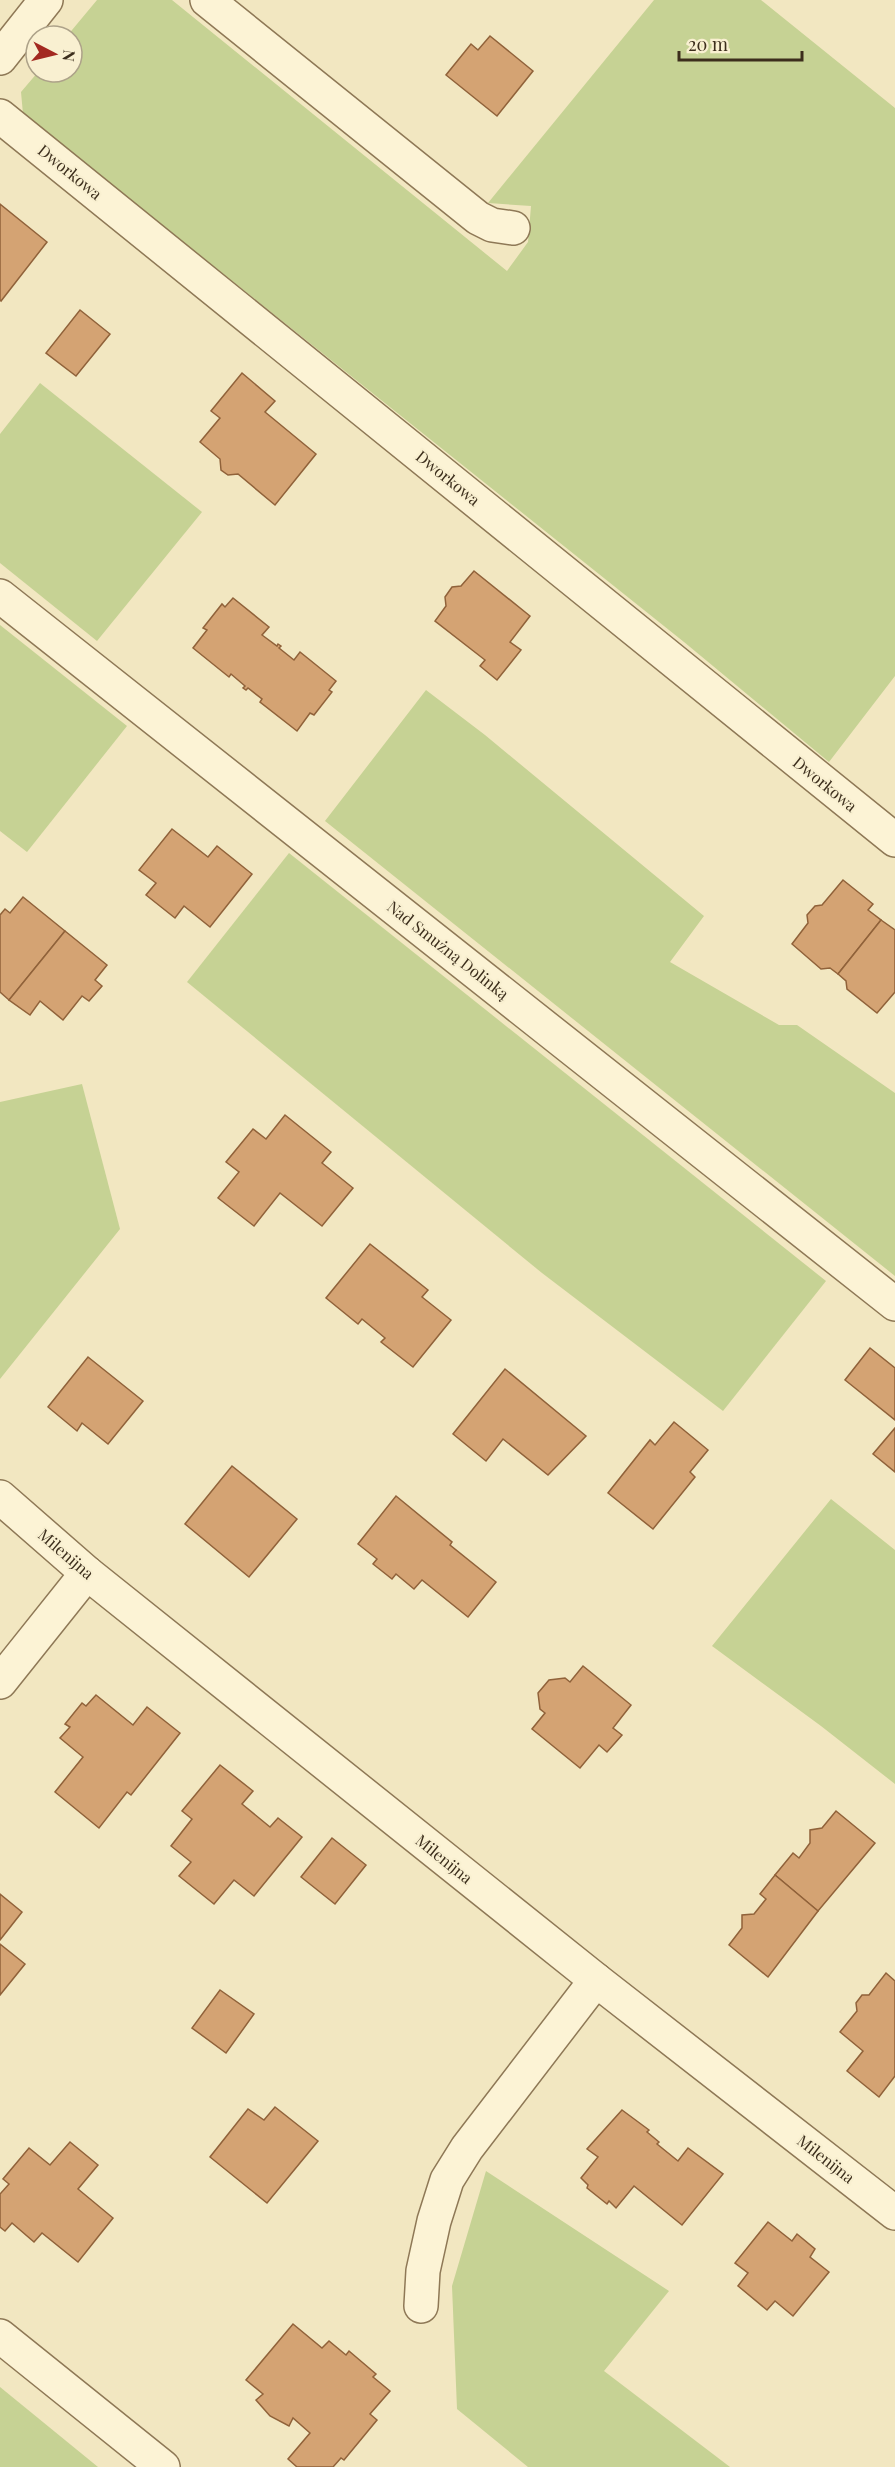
<svg xmlns="http://www.w3.org/2000/svg" width="895" height="2467" font-family="'Playfair Display',serif">
<style>
.green{fill:#c6d294}
.building{fill:#d4a373;stroke:#90623a;stroke-width:1.5}
.lines{fill:none;stroke-linecap:round;stroke-linejoin:round}
.minor-casing{stroke:#8e7856;stroke-width:36}
.minor{stroke:#fcf3d5;stroke-width:33}
.labels{text-anchor:middle;stroke-width:4.5;stroke-linejoin:round;paint-order:stroke}
.street-label{font-size:16px;fill:#3c2e1c;stroke:#f9f0d1}
</style>
<rect width="100%" height="100%" fill="#f2e7c1"/>
<g class="green">
<polygon points="97,0 172,0 507,271 528,242 531,206 488,203 654,0 761,0 895,108 895,676 829,762 684,642 23,114 21,92 38,72 72,72 72,36 67,36"/>
<polygon points="40,383 202,512 97,641 0,563 0,434"/>
<polygon points="0,625 127,726 27,852 0,831"/>
<polygon points="426,690 485,735 704,916 670,962 779,1025 797,1025 895,1093 895,1276 325,821"/>
<polygon points="289,853 826,1281 723,1411 542,1273 187,982"/>
<polygon points="82,1084 120,1229 0,1379 0,1102"/>
<polygon points="831,1499 895,1550 895,1784 821,1726 712,1646"/>
<polygon points="486,2171 669,2291 604,2371 730,2467 528,2467 457,2409 452,2286"/>
<polygon points="0,2387 98,2467 0,2467"/>
</g>
<g class="building">
<polygon points="490,36 533,71 497,116 446,75 471,44 478,50"/>
<polygon points="0,204 47,242 1,301 0,300"/>
<polygon points="80,310 110,334 76,376 46,353"/>
<polygon points="242,373 275,401 265,412 316,454 275,505 238,474 228,475 221,470 220,459 200,442 220,418 211,411"/>
<polygon points="474,571 530,616 510,642 521,650 497,680 480,666 485,660 435,621 446,606 445,597 452,587 461,586"/>
<polygon points="233,598 269,627 262,635 277,646 278,644 281,646 279,648 294,660 300,652 336,681 329,690 332,692 314,715 310,713 297,731 260,702 262,699 248,688 246,690 243,688 245,686 231,674 229,677 193,648 207,630 203,628 222,604 225,607"/>
<polygon points="172,829 208,857 217,846 252,874 210,927 184,906 175,918 146,895 156,883 139,870"/>
<polygon points="843,880 873,904 868,910 881,920 838,974 830,968 821,969 792,944 808,923 807,915 815,906 822,905"/>
<polygon points="23,897 65,931 9,1000 0,992 0,915 5,909 10,913"/>
<polygon points="881,920 895,930 895,992 877,1013 847,989 846,981 838,974"/>
<polygon points="65,931 107,965 95,980 102,986 89,1001 82,996 63,1020 40,1001 30,1015 9,1000"/>
<polygon points="285,1115 331,1152 322,1163 353,1188 322,1226 280,1193 254,1226 218,1198 239,1172 226,1162 253,1129 266,1139"/>
<polygon points="370,1244 428,1290 422,1297 451,1320 413,1367 381,1342 385,1338 362,1319 358,1324 326,1298"/>
<polygon points="870,1348 895,1368 895,1420 845,1380"/>
<polygon points="88,1357 143,1401 108,1444 82,1423 77,1431 48,1407"/>
<polygon points="505,1369 586,1436 548,1475 503,1439 486,1461 453,1434"/>
<polygon points="674,1422 708,1450 690,1472 695,1477 653,1529 608,1493 650,1440 655,1445"/>
<polygon points="895,1428 895,1472 873,1454"/>
<polygon points="232,1466 297,1519 249,1577 185,1524"/>
<polygon points="396,1496 452,1542 450,1545 496,1582 468,1617 422,1580 414,1589 396,1574 392,1579 373,1564 377,1559 358,1544"/>
<polygon points="583,1666 631,1705 613,1728 622,1735 607,1752 599,1745 580,1768 532,1729 545,1713 540,1709 538,1693 549,1680 565,1678 570,1682"/>
<polygon points="96,1695 133,1725 147,1707 180,1733 131,1795 127,1792 99,1828 55,1792 83,1757 60,1738 70,1727 65,1724 82,1703 86,1706"/>
<polygon points="220,1765 253,1791 242,1804 270,1827 278,1818 302,1837 254,1896 234,1880 214,1904 179,1876 191,1862 171,1846 192,1819 182,1811"/>
<polygon points="836,1811 875,1843 818,1911 775,1875 793,1853 799,1858 810,1843 810,1830 822,1828"/>
<polygon points="332,1838 366,1865 335,1904 301,1877"/>
<polygon points="775,1875 818,1911 768,1977 729,1945 742,1928 742,1915 754,1914 766,1899 760,1894"/>
<polygon points="0,1894 22,1912 0,1940"/>
<polygon points="0,1944 25,1964 0,1995"/>
<polygon points="886,1973 895,1981 895,2076 879,2097 847,2071 863,2051 840,2032 857,2011 856,2003 862,1995 869,1995"/>
<polygon points="220,1990 254,2014 226,2053 192,2028"/>
<polygon points="275,2107 318,2141 267,2203 210,2157 248,2109 264,2120"/>
<polygon points="622,2110 649,2130 647,2132 659,2142 657,2144 678,2161 688,2148 723,2174 682,2225 634,2186 616,2208 609,2201 607,2204 587,2188 588,2185 581,2178 598,2157 587,2149"/>
<polygon points="70,2142 98,2165 78,2189 113,2218 78,2262 42,2233 34,2242 12,2223 5,2231 0,2227 0,2194 9,2184 3,2179 29,2148 50,2165"/>
<polygon points="768,2222 792,2241 797,2234 815,2249 810,2257 829,2272 793,2316 775,2301 767,2310 738,2286 748,2273 735,2263"/>
<polygon points="293,2324 322,2348 329,2341 346,2355 349,2351 376,2374 373,2377 390,2391 370,2414 377,2420 344,2460 341,2458 333,2467 297,2467 288,2459 310,2433 293,2418 289,2426 270,2416 256,2400 263,2394 246,2380"/>
</g>
<g class="lines">
<defs>
<g id="minor">
<polyline points="207,0 478,218 492,225 513,228"/>
<polyline points="0,58 46,0"/>
<polyline points="0,116 895,840"/>
<polyline points="0,596 895,1304"/>
<polyline points="0,1497 87,1573 596,1980 895,2213"/>
<polyline points="0,1682 87,1573"/>
<polyline points="421,2306 423,2271 434,2221 447,2180 467,2148 596,1980"/>
<polyline points="0,2336 163,2467"/>
</g>
</defs>
<use href="#minor" class="minor-casing"/>
<use href="#minor" class="minor"/>
</g>
<g class="labels">
<g class="street-label">
<text transform="translate(70 172) rotate(39)" y="6">Dworkowa</text>
<text transform="translate(448 478) rotate(39)" y="6">Dworkowa</text>
<text transform="translate(825 784) rotate(39)" y="6">Dworkowa</text>
<text transform="translate(448 950) rotate(38)" y="6">Nad Smużną Dolinką</text>
<text transform="translate(66 1554) rotate(41)" y="6">Milenijna</text>
<text transform="translate(444 1859) rotate(39)" y="6">Milenijna</text>
<text transform="translate(826 2159) rotate(38)" y="6">Milenijna</text>
</g>
</g>
<g transform="translate(54 54) rotate(97)"><circle r="28" fill="#f9f0d1" stroke="#ada289" stroke-width="1.5"/>
<path d="M0-4.5L10 22L0 15L-10 22Z" fill="#a32920"/>
<text y="-9" font-size="16" font-weight="bold" text-anchor="middle" fill="#3c2e1c">N</text>
</g>
<path d="M679 51v9h123v-9" fill="none" stroke="#3c2e1c" stroke-width="3"/>
<text x="688" y="51" font-size="18" fill="#3c2e1c" stroke="#f9f0d1" stroke-width="4.5" paint-order="stroke">20 m</text>
</svg>
